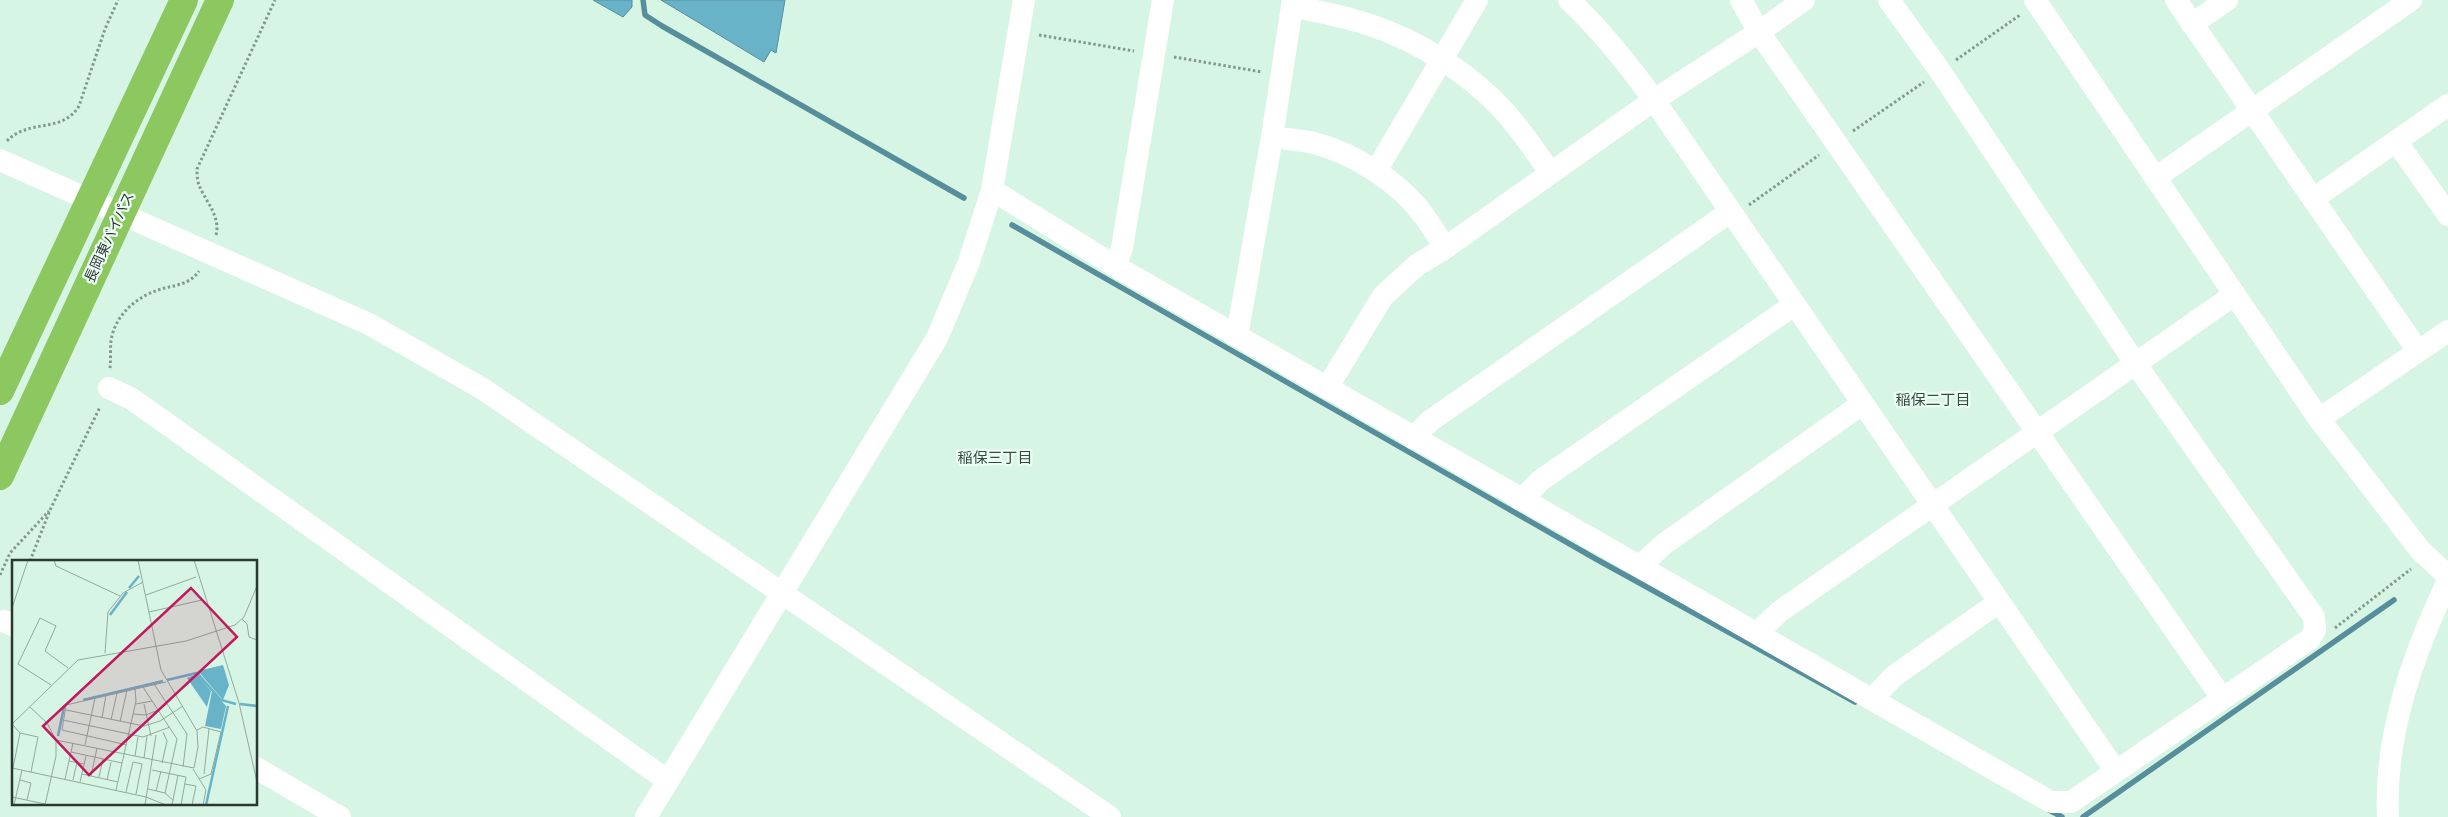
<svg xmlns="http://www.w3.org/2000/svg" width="2448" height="817" font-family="'PT Sans','Noto Sans JP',sans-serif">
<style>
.water{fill:#69b3c9;stroke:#568e9b}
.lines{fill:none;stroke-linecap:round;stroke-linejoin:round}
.stream{stroke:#568e9b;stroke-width:5.5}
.path{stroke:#84998e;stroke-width:3;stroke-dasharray:2.5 2.5;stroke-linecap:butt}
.minor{stroke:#fff;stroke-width:22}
.highway{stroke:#8dc760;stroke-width:28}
.labels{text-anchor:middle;stroke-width:4.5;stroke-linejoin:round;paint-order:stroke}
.street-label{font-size:14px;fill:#2b3731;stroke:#edfff5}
.neighbourhood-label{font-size:15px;fill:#334c3f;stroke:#edfff5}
.inset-river{fill:none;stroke:#69b3c9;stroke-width:2.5}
.inset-road{fill:none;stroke:#92a99d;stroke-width:1}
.view{fill:#c2185b;fill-opacity:0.15;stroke:#c2185b;stroke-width:2.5}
.inset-edge{fill:none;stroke:#2b3731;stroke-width:2.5}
</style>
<rect width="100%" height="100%" fill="#d7f5e5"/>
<g class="water">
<polygon points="593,0 632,0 632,7 623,17"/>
<polygon points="661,0 785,0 776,53 771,50 764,62"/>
</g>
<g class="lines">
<g class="stream">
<polyline points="643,0 645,15 662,26 964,198"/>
<polyline points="1012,225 1596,559 1855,702"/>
<polyline points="2049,810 2062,817"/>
<polyline points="2083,817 2394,600"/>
</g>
<g class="path">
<polyline points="1039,35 1134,51"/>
<polyline points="1174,57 1262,72"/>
<polyline points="1956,60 2020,15"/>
<polyline points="1853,131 1924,82"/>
<path d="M 7,141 C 29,118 62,134 79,106 L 105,29 L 118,0"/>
<polyline points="1749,205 1819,155"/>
<path d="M 216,235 C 221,216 205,201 199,185 C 197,180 197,174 197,169 L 275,0"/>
<path d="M 110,368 C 111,359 110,349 111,341 C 115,313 140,294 165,288 C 178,285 191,283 199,271"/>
<polyline points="30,561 50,510 100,407"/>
<polyline points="0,575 10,553 49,511"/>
<polyline points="2335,628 2411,569"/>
</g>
<g class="minor">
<path d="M 1569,0 C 1601,30 1628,64 1654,100 L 2115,770"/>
<polyline points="1741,0 1759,32 2222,698"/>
<polyline points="2035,0 2319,419 2420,550 2448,576"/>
<polyline points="2176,0 2418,351"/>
<path d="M 1292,6 C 1318,12 1345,16 1370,25 C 1419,41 1469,73 1504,111 C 1521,130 1535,151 1550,172"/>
<polyline points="2192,24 2227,0"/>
<path d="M 1272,137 C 1285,139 1297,140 1310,142 C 1352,152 1399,181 1424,216 C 1432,226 1438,237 1445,248"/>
<polyline points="2396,141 2448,215"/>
<polyline points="0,160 369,324 483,389 1110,817"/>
<polyline points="1376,171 1477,0"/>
<polyline points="2155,178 2411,0"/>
<polyline points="992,190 1115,266 2051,802 2071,802 2310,639 2315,630 2314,617 2135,363 1940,71 1889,0"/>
<polyline points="2313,199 2448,105"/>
<polyline points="1115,266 1122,248 1163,0"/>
<polyline points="1237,336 1272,137 1293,0"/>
<polyline points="109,388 132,399 668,781"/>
<polyline points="1327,388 1383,296 1417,265 1445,248 1654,100 1759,32 1804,0"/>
<polyline points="2319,419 2448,331"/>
<polyline points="1413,438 1430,421 1730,212"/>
<polyline points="1521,500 1541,480 1794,305"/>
<polyline points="1640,566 1664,544 1862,404"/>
<polyline points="4,621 14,626"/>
<polyline points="1757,633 1779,612 2234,295"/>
<polyline points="1873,698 1894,676 1999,602"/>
<polyline points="256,768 340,817"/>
<polyline points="646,817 937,338 969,262 992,190 1024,0"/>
<path d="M 2388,817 C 2384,735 2413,654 2448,581"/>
</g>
<g class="highway">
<polyline points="0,391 184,0"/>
<polyline points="0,476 220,0"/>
</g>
</g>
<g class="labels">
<g class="street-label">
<text transform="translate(109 237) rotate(-65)" y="5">長岡東バイパス</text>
</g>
<g class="neighbourhood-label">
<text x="1933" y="405">稲保二丁目</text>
<text x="995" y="463">稲保三丁目</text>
</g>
</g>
<g transform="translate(12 560)">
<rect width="245" height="245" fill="#d7f5e5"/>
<path d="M 211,105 L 217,125 L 211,140 L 186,111 ZM 185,114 L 199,131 L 195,147 L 175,118 ZM 200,131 L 214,146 L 209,169 L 193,166 Z" fill="#69b3c9"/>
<path class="inset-river" d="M 117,28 L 127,16M 98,55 L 115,32M 155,120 L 185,113 L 209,140 L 224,144M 71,140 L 151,121M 228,144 L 245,146M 46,176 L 52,147M 194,245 L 216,146"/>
<path class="inset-road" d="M 42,0 L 44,6 L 108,36M 182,0 L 227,143 L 245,222M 134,35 L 184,17M 0,48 L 16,0M 137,52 L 190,40M 230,59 L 235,64 L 237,77 L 245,80M 93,93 L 96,52 L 111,33 L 131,22M 142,124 L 175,174 L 171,207M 39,125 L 6,104 L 28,58 L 44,66 L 33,91 L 56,108M 131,127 L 165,179 L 153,233M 124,144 L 140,141M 132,144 L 139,176M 18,147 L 35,163 L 44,180 L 44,196 L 33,245M 54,150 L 132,166 L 148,161 L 171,146M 121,154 L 134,155 L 146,150M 90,158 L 94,135M 51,160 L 131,177 L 158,167M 99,160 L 105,133M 108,162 L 115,130M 0,164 L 66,100 L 174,81 L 223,65 L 232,57 L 245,26M 0,164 L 8,173 L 26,177 L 19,212M 185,170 L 191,167 L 209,172 L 199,214 L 187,219M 44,180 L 182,208 L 186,187 L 185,171 L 149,110 L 126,0M 73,185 L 83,138M 115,185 L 50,170 L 54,145 L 154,122M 59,192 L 110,203M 123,196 L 126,177M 132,198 L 135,176M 57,201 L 72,204M 150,203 L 155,181 L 151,172M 0,208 L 134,237 L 154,245M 1,208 L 8,173M 181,209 L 194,230 L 191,245M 140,210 L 174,217 L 169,245M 70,214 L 106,222M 192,214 L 197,169M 79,216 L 85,188M 87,217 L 91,199M 53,219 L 61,183M 8,220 L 19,223 L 15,240M 61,220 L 65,202M 95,220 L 99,202M 68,222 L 74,196M 173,224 L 184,226 L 180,245M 136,229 L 153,233 L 161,240M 104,230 L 124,141 L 123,129M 144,231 L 149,211M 114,232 L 121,202 L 130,204 L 124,234M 0,237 L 33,244M 2,245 L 10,210M 133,245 L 144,175M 160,245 L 166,215"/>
<path class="view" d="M 179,28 L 225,77 L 77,215 L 31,166 Z"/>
<rect width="245" height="245" class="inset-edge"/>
</g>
</svg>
